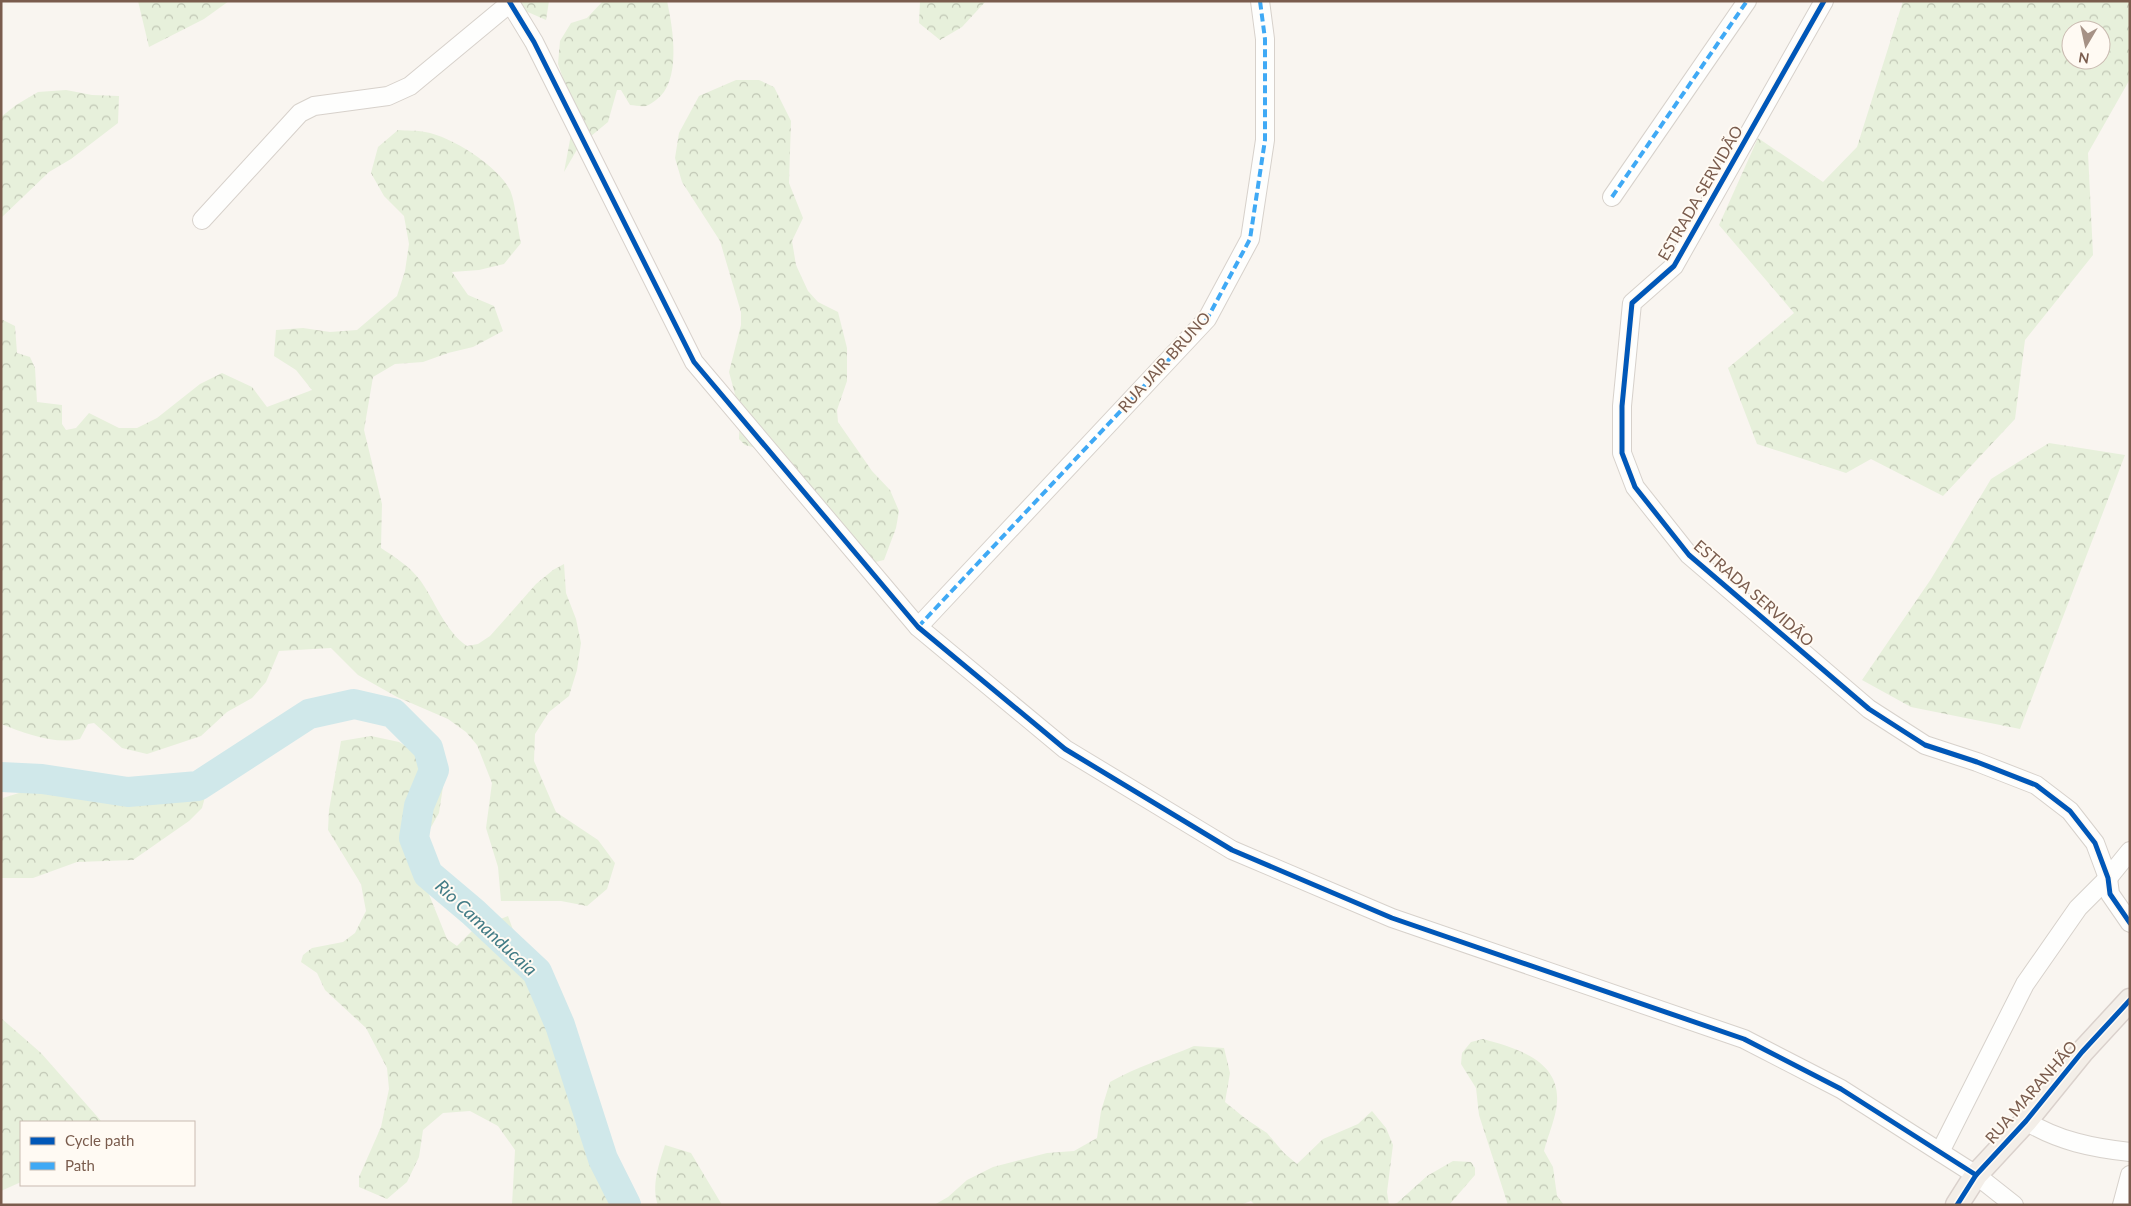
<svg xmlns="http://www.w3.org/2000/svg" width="2131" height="1206" font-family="Lato,sans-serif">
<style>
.forest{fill:url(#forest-crowns);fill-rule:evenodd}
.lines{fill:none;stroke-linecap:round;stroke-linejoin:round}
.river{stroke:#d0e8ea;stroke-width:30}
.minor-casing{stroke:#d7d1cb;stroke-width:20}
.major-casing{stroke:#dad1cc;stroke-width:25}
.minor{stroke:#fefefd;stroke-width:18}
.major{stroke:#f3eee8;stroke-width:22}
.quiet{stroke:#3fa9f5;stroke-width:4;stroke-dasharray:8 4;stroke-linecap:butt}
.cycleway-casing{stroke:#fffaf3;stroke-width:8}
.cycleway{stroke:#0057b8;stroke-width:5}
.labels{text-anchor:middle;stroke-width:4;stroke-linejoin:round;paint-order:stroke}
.street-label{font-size:16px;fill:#7a5c4d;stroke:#fffaf3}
.water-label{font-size:18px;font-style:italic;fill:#437c86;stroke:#fffaf3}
</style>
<defs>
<pattern id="forest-crowns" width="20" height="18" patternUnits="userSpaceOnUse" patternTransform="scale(1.25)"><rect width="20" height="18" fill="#e7f0db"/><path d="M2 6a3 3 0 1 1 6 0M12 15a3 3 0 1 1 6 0" fill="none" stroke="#c0c6b4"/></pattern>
</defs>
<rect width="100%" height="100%" fill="#f9f5f0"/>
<g class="forest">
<polygon points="138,1 229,1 204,19 149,47"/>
<polygon points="517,1 549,1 546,20 521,9"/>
<path d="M 603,1 L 667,1 C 673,28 682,82 656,100 C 653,102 649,105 646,106 C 641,107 635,105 630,105 L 621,90 L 617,90 L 608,122 L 579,146 L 564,172 L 575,113 L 558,64 L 560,41 L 571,23 L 587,18 Z"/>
<polygon points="920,1 986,1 962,27 940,40 919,23"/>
<path d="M 1903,1 L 2130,1 L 2130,79 L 2088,153 L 2093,255 L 2025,340 L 2015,419 L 1943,496 L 1871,459 L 1846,473 L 1757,444 L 1728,368 L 1794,313 L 1719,225 L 1758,138 L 1823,182 L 1857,147 ZM 2071,30 L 2101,30 L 2101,60 L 2071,60 Z"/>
<polygon points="736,80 759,80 774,87 791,121 789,183 803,218 792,241 796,265 808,291 818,302 838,312 847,348 847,381 837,410 838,422 872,471 890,490 899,511 896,528 884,560 863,565 774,453 745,445 739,439 740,413 729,372 741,325 741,312 720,241 682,182 675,158 679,133 699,96"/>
<polygon points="66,90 92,95 119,96 118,123 71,159 49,172 1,218 1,117 16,105 38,92"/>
<path d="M 398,130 C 407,131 417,130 425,132 C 451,136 498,166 510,190 C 515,201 518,230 521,243 L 504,264 L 479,270 L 452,272 L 468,295 L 494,306 L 503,331 L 473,347 L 448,353 L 423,362 L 395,364 L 373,377 L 364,430 L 382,504 L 381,548 C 395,557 409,566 420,580 C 435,601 445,631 467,646 L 478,644 L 490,636 L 536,584 L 553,570 L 564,564 L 566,593 L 576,619 L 581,643 L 577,670 L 569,696 L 549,712 L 535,734 L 534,761 L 556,812 L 598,840 L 615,863 L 607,889 L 587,906 L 561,901 L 501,901 L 498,867 L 486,828 L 492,783 L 477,745 L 466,732 L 448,719 L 397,697 L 358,675 L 331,648 L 279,651 L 266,682 L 252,698 L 227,712 L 201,736 L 147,754 L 122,748 L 94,723 L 88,724 L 80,739 C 55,745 24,733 1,724 L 1,319 L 15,326 L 17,353 L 30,357 L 35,368 L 37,402 L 62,405 L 62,424 L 66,430 L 76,428 L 89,413 L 119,428 L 137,428 L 157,418 L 200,384 L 222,373 L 252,387 L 267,407 L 312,390 L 296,370 L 274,356 L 276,330 L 303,328 L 330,332 L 357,330 L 397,296 L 405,271 L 409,244 L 404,216 L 384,196 L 371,173 L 378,147 Z"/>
<polygon points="2049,443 2125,455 2020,729 1911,707 1862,680 1931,579 1991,479"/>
<polygon points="371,736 399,742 432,762 444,780 439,813 417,852 426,887 447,939 457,946 473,930 508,916 516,938 544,987 568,1052 578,1089 620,1172 629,1205 512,1205 515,1150 498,1126 470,1111 443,1113 423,1130 419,1157 407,1182 387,1199 359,1187 359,1177 381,1127 389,1089 387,1068 366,1028 325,990 317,973 301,962 303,955 312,948 343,942 355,933 366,911 361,884 328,830 329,810 341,741"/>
<polygon points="126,785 205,797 202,808 189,821 133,860 77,862 33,878 1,878 3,798 38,787"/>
<polygon points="1,1018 41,1053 102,1122 21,1122 21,1182 1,1191"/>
<path d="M 1483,1039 C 1516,1048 1560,1060 1557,1102 C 1556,1118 1548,1135 1544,1151 L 1553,1167 L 1557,1196 L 1564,1205 L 1508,1205 L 1479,1115 L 1476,1088 L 1461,1064 L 1462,1053 L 1471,1042 Z"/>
<path d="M 1194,1046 L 1224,1048 L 1230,1073 L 1225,1102 L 1246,1119 L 1267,1133 L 1284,1153 L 1297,1164 L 1323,1139 L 1358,1124 L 1372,1111 L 1386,1128 L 1393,1145 L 1387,1192 L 1389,1205 L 1255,1205 L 1251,1201 L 1240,1205 L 934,1205 L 948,1197 L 967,1180 L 993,1167 L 1047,1153 L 1074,1151 L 1097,1138 L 1101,1111 L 1110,1082 C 1136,1067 1166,1058 1194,1046 Z"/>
<path d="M 665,1145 L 691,1153 L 722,1205 L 658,1205 C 651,1186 659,1164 665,1145 Z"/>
<polygon points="1453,1161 1471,1162 1475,1168 1475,1175 1449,1205 1391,1205 1397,1203 1427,1176"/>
</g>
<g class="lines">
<polyline class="river" points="1,777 42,779 128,792 198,786 309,714 354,704 393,713 428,748 434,770 419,806 414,838 428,874 473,912 537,972 560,1025 603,1159 626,1205"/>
<defs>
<g id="minor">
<polyline points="509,1 534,42 694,362 918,627 1065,749 1232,850 1392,918 1744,1039 1841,1089 1976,1175 2014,1205"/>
<polyline points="1824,1 1674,266 1632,303 1622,406 1622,453 1635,487 1689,555 1869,709 1925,745 1977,762 2036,785 2070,811 2095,843 2108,878 2110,894 2130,923"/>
<polyline points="1612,197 1747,1"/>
<polyline points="202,220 300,113 314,106 388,96 410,86 510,3"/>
<polyline points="918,627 1207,319 1250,239 1265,140 1265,39 1260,1"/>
<path d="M 2026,1121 C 2058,1141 2093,1148 2130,1152"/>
<polyline points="1940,1152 2025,984 2078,908 2108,878 2130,851"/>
<polyline points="2122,1205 2130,1175"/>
</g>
<polyline id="major" points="1957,1205 1976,1175 2026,1121 2082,1052 2130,1000"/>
</defs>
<use href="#minor" class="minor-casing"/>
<use href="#major" class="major-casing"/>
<use href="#minor" class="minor"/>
<use href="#major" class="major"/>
<g class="quiet">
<polyline points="1612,197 1747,1"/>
<polyline points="918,627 1207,319 1250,239 1265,140 1265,39 1260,1"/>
</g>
<defs>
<g id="cycleway">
<polyline points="509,1 534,42 694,362 918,627 1065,749 1232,850 1392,918 1744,1039 1841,1089 1976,1175"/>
<polyline points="1824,1 1674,266 1632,303 1622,406 1622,453 1635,487 1689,555 1869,709 1925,745 1977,762 2036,785 2070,811 2095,843 2108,878 2110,894 2130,923"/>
<polyline points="1957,1205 1976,1175 2026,1121 2082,1052 2130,1000"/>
</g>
</defs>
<use href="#cycleway" class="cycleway-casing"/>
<use href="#cycleway" class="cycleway"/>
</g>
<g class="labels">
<g class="street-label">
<text transform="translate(1700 193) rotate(-60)" y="6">ESTRADA SERVIDÃO</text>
<text transform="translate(1164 362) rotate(-48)" y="6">RUA JAIR BRUNO</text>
<text transform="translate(1754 593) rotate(41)" y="6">ESTRADA SERVIDÃO</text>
<text transform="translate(2031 1092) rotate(-49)" y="6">RUA MARANHÃO</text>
</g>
<g class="water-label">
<text transform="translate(486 928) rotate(43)" y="6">Rio Camanducaia</text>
</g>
</g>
<rect width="2131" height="1206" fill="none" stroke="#7a5c4d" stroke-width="5"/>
<rect x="20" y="1121" width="175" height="65" fill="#fffaf3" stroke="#cabbb1"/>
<rect x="30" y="1137" width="25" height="8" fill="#0057b8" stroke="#cabbb1"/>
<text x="65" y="1146" font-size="15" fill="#7a5c4d">Cycle path</text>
<rect x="30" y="1162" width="25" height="8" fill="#3fa9f5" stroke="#cabbb1"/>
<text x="65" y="1171" font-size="15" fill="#7a5c4d">Path</text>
<g transform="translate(2086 45) rotate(189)"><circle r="24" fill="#fffaf3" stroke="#cabbb1"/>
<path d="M0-4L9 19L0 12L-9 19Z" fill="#a69286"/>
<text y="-8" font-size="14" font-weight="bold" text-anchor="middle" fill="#7a5c4d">N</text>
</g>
</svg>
